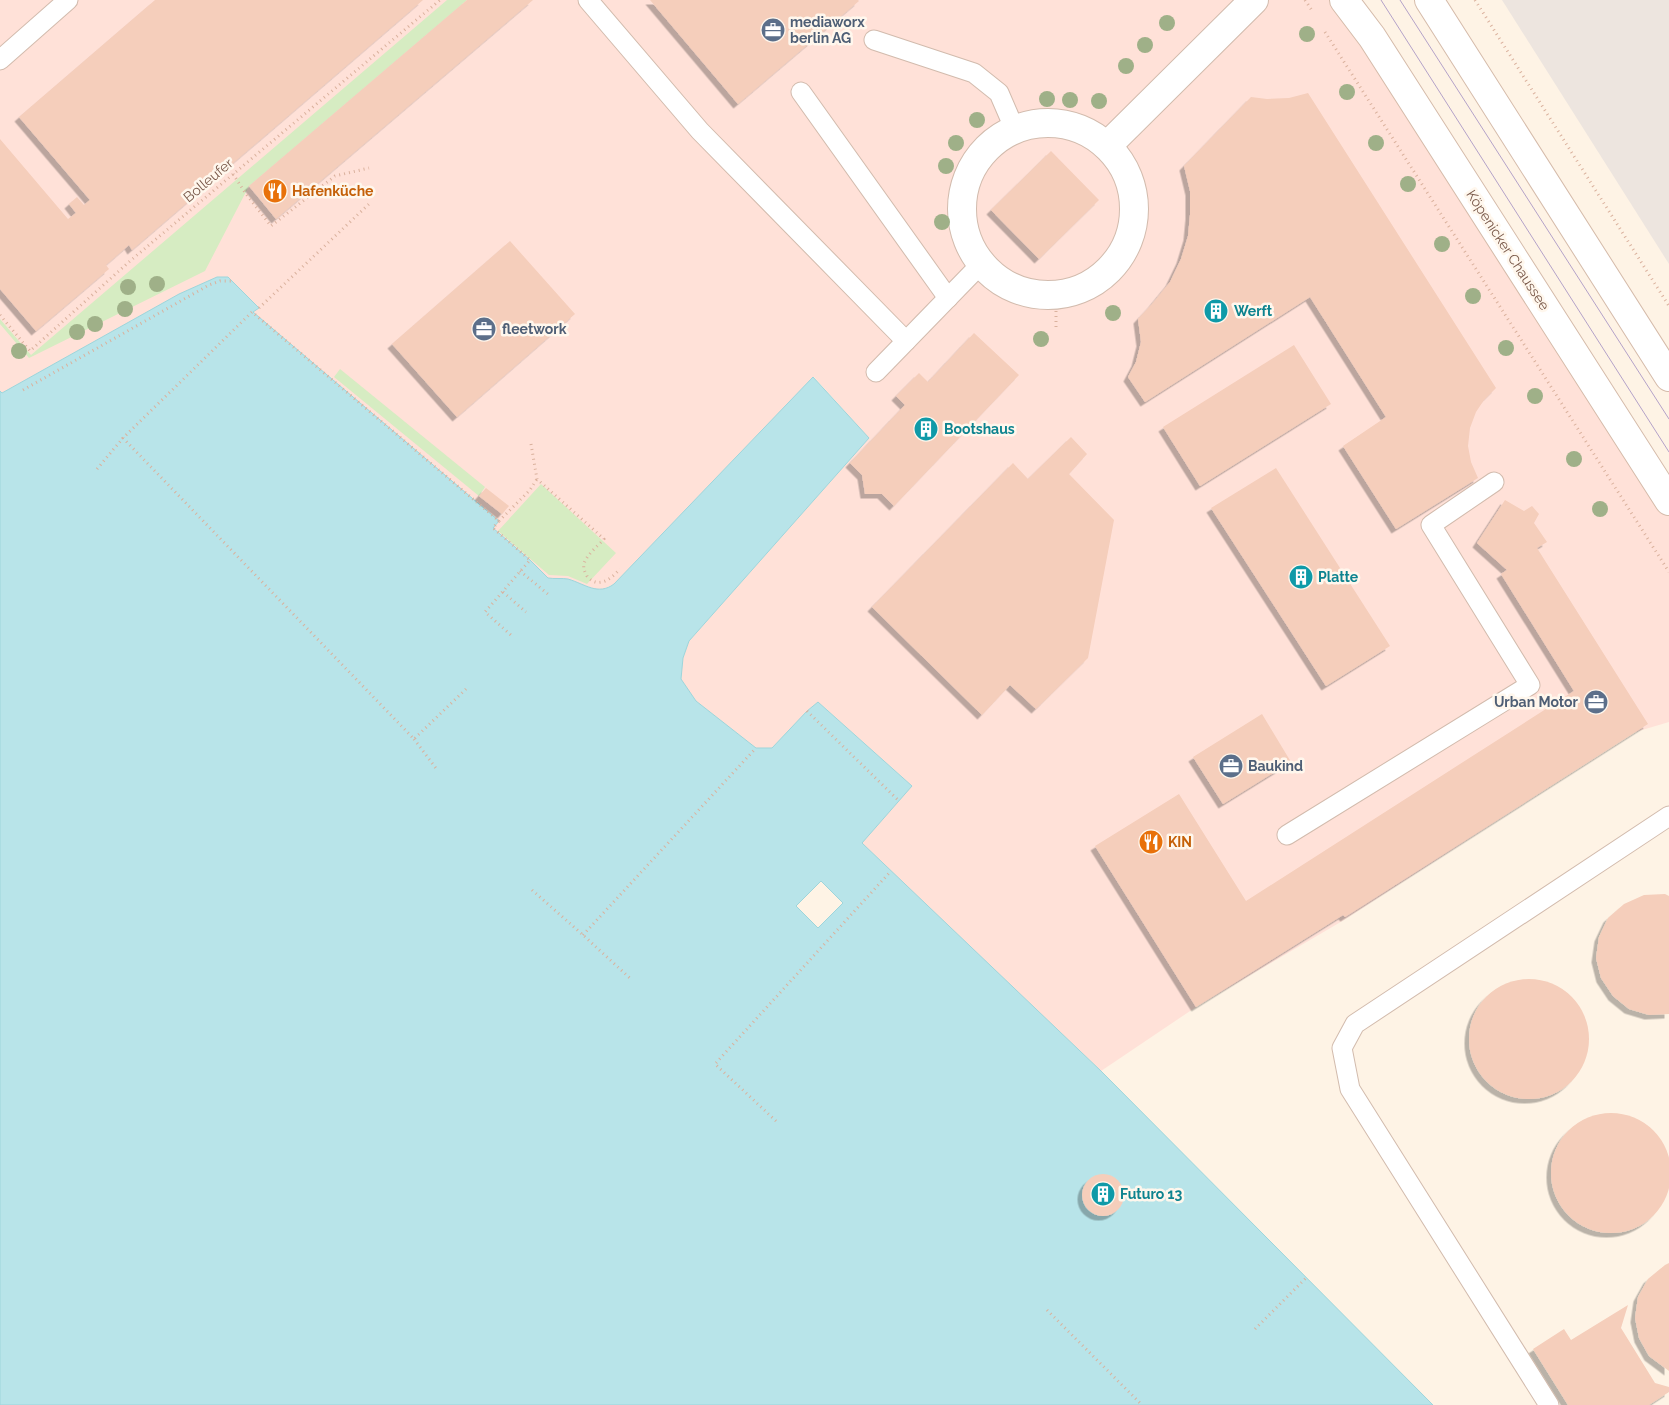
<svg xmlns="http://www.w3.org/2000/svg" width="1669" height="1405" font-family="Raleway,sans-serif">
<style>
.commercial{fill:#ffe1d8}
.industrial{fill:#ede5df}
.green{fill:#d6ecc2}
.water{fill:#b8e4e9;stroke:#9dd5db;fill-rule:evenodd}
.building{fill:#f5cebb;filter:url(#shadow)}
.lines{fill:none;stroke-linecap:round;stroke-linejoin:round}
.lane-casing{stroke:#d2bbad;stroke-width:21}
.street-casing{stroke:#d2bbad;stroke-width:30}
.secondary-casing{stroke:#d5bbaa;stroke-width:30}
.path{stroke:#dab19d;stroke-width:3;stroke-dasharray:1 4;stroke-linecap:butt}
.lane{stroke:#fff;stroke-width:19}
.street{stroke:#fff;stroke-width:28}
.secondary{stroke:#fff;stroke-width:28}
.tram{stroke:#b4a2c8;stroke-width:1}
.tree{fill:#9fb088}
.labels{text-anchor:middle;stroke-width:5;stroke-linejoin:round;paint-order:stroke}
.service-label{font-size:14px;font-weight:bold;fill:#4e5e75;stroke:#fff7ed;text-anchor:start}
.street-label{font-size:14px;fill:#785748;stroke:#fff7ed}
.food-label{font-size:14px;font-weight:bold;fill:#c56008;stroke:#fff7ed;text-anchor:start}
.culture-label{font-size:14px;font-weight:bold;fill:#0d838f;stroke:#fff7ed;text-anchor:start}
</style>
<defs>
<filter id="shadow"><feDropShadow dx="-4.5" dy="4.5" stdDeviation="0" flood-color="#0004"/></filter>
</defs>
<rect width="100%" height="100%" fill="#fef3e5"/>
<polygon class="commercial" points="0,0 1344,0 1669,501 1669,722 1632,733 1344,920 1196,1007 1101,1071 861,843 899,801 911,785 818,702 807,711 772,748 756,748 696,701 681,679 683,658 689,641 869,438 814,377 614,584 604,589 594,589 567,579 548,578 530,560 493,528 498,521 252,312 259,308 228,277 217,277 179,294 2,393 0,391"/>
<polygon class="industrial" points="1502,0 1669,0 1669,264"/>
<g class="green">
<polygon points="447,0 467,0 249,186 205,271 29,358 0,324 0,319 31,355"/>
<polygon points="340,369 485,487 479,496 334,377"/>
<polygon points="541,484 616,553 587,584 568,576 549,575 498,531"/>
</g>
<path class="water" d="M 217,277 L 228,277 L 259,308 L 253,312 L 499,521 L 493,528 L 530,560 L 548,578 C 554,579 562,578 568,579 C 585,584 598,596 614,584 L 813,377 L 869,438 L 689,641 L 683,658 L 681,679 L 696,701 L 756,748 L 772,748 L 807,711 L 818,702 L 912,786 L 862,843 L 1101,1071 L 1433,1405 L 0,1405 L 0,391 L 2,393 L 179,294 ZM 821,881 L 843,903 L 818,928 L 796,906 Z"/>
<g class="building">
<polygon points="155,0 423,0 132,250 129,245 106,265 109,269 36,331 0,289 0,139 68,219 76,213 69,204 77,197 84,205 90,200 19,117"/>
<polygon points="467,0 533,0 276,219 249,186"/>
<polygon points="650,0 858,0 859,1 738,104"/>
<polygon points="1308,93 1496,388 1484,400 1476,412 1470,428 1468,446 1471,462 1478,478 1396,529 1343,446 1386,417 1310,297 1145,402 1128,377 1136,362 1141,342 1138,319 1152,304 1170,282 1181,259 1188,236 1190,215 1190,191 1184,166 1251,97 1267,99 1289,98"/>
<polygon points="1051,151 1099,200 1039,259 991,210"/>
<polygon points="510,241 575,314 457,417 392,344"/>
<polygon points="974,333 1019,375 894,506 882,494 865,494 862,475 850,463 905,405 896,396 919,373 928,382"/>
<polygon points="1294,345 1331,404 1200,486 1163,427"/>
<polygon points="1071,437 1087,454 1069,474 1114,520 1088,658 1036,709 1010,685 982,715 872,607 1013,463 1028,479"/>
<polygon points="1276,468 1390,646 1326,686 1211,508"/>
<polygon points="486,488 509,506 502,514 479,496"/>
<polygon points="1505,500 1524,511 1532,506 1539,514 1534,523 1547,542 1537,548 1648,724 1345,917 1343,915 1196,1007 1095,846 1179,794 1246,901 1574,691 1501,574 1507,570 1477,543"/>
<polygon points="1262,714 1291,762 1223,804 1193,757"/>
<polygon points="1665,894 1669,896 1669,1014 1649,1015 1629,1009 1613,996 1601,978 1596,958 1599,937 1608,918 1624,904 1644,895"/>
<circle cx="1529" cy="1039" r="60"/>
<circle cx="1611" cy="1173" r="60"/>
<circle cx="1103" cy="1195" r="21"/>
<polygon points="1669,1263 1669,1371 1649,1356 1639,1338 1635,1318 1638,1297 1648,1279 1665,1265"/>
<polygon points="1628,1305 1621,1328 1655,1383 1669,1387 1669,1392 1649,1405 1568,1405 1533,1349 1564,1329 1571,1340"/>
</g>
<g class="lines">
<defs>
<g id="lane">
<polyline points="588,0 700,131 906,341"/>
<polyline points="874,40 974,73 999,93 1015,130"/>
<polyline points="0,60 68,0"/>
<polyline points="801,92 948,298"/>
<polyline points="876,372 981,264"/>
<polyline points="1287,835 1530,685 1431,525 1494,482"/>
<polyline points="1549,1405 1350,1089 1342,1048 1355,1024 1669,816"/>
</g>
<g id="street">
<circle cx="1048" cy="209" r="86"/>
<polyline points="1107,146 1254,0"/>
</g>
<g id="secondary">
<polyline points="1344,0 1372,37 1669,501"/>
<polyline points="1429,0 1669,377"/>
</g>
</defs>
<use href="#lane" class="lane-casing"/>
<use href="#street" class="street-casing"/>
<use href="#secondary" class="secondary-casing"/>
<g class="path">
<polyline points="1305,0 1313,12"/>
<polyline points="1475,0 1669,306"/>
<polyline points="1325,32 1669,572"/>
<polyline points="233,174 246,194 271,226 335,176 369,168"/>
<polyline points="1056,296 1056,327"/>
<polyline points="259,308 369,204"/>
<polyline points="0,315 30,351 130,261 440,0"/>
<polyline points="23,390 209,285 220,281 231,281"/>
<path d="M 531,444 L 537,479 L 604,539 C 598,546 586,555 584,564 C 583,569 585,572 587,576 C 598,590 612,578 620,569"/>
<polyline points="97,469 123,438"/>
<polyline points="499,521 530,490 537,479"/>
<polyline points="520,571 549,595"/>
<polyline points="503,592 526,612"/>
<polyline points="466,689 414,739 123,438 252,312 499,521 493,528 530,560 485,612 512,636"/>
<polyline points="807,711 899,801"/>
<polyline points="414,739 438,771"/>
<polyline points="532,890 583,935 632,980"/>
<polyline points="583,935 756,748"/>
<polyline points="776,1121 715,1064 891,871"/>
<polyline points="1047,1310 1142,1405"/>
<polyline points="1255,1329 1306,1278"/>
</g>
<use href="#lane" class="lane"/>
<use href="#street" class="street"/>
<use href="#secondary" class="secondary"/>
<g class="tram">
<polyline points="1381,0 1669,452"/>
<polyline points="1400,0 1669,419"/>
</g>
</g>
<g class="tree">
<circle cx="1167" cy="23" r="8"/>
<circle cx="1307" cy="34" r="8"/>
<circle cx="1145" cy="45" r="8"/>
<circle cx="1126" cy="66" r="8"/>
<circle cx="1347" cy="92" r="8"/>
<circle cx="1047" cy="99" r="8"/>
<circle cx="1070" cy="100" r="8"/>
<circle cx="1099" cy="101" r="8"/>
<circle cx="977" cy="120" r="8"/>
<circle cx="956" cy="143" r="8"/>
<circle cx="1376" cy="143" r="8"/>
<circle cx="946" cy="166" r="8"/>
<circle cx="1408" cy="184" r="8"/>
<circle cx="942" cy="222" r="8"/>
<circle cx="1442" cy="244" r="8"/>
<circle cx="157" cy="284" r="8"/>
<circle cx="128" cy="287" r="8"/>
<circle cx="1473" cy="296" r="8"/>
<circle cx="125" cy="309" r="8"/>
<circle cx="1113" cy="313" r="8"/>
<circle cx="95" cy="324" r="8"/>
<circle cx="77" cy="332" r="8"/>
<circle cx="1041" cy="339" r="8"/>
<circle cx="1506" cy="348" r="8"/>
<circle cx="19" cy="351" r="8"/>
<circle cx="1535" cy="396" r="8"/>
<circle cx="1574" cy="459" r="8"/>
<circle cx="1600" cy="509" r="8"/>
</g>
<defs>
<symbol id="office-disc" viewBox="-11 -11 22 22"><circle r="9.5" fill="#5c6f8a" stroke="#fff7ed"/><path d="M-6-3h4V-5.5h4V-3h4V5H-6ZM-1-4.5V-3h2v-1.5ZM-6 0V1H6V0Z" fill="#fff"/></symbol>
<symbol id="restaurant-disc" viewBox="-11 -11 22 22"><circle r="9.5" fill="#e8710a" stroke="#fff7ed"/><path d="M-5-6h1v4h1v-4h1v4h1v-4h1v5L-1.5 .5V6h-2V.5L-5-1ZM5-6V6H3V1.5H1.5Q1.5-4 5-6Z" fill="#fff"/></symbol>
<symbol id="building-disc" viewBox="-11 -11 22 22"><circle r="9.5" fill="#0f9aa8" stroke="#fff7ed"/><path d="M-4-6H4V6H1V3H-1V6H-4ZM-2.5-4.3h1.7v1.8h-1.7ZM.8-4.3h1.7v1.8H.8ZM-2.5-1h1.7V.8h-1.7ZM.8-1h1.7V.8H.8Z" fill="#fff"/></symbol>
</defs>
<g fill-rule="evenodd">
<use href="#office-disc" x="759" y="16" width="28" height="28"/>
<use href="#restaurant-disc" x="261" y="177" width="28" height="28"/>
<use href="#building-disc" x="1202" y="297" width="28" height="28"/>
<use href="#office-disc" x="470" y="315" width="28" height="28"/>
<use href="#building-disc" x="912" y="415" width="28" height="28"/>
<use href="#building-disc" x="1287" y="563" width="28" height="28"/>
<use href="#office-disc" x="1582" y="688" width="28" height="28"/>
<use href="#office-disc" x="1217" y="752" width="28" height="28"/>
<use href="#restaurant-disc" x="1137" y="828" width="28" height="28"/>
<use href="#building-disc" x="1089" y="1180" width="28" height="28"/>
</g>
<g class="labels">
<g class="service-label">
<text x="790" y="27">mediaworx<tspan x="790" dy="16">berlin AG</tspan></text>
<text x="502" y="334">fleetwork</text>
<text x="1578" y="707" text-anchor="end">Urban Motor</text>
<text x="1248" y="771">Baukind</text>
</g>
<g class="street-label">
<text transform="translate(208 180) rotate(-40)" y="5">Bolleufer</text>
<text transform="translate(1508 250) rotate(57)" y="5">Köpenicker Chaussee</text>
</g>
<g class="food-label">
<text x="292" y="196">Hafenküche</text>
<text x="1168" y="847">KIN</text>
</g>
<g class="culture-label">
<text x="1234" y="316">Werft</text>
<text x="944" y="434">Bootshaus</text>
<text x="1318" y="582">Platte</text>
<text x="1120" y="1199">Futuro 13</text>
</g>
</g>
</svg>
